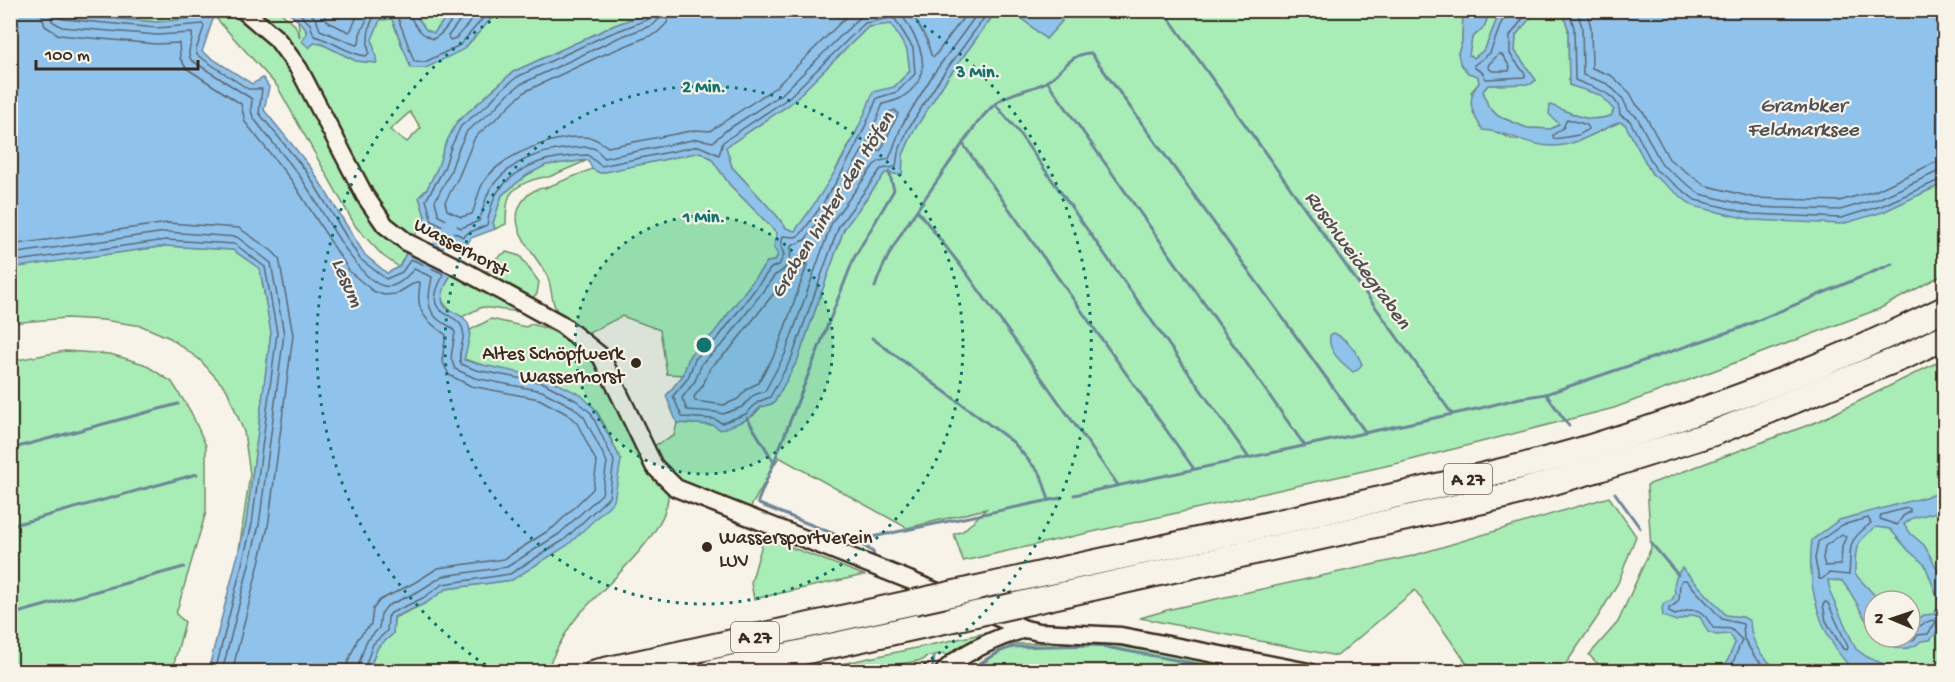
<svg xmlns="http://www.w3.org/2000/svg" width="1955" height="682" font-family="'Gochi Hand',sans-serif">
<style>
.green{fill:#a8ecb6;stroke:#728b6a;stroke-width:1.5;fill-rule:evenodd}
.water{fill:#8fc3ec;stroke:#6d869a;stroke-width:1.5;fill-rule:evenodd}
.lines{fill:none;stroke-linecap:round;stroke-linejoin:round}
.shore{stroke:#5d6770;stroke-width:1.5}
.stream{stroke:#6d869a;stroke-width:3}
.canal{stroke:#8fc3ec;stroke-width:12}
.minor-casing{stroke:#3b2a1e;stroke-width:21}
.highway-casing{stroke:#3b2a1e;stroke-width:28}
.minor{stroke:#f7f3e8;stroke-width:16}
.highway{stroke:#f7f3e8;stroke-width:24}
.highway-bridge-casing{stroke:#3b2a1e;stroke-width:28;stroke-linecap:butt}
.highway-bridge{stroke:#f7f3e8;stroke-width:24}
.ring{fill:none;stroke:#0f766e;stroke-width:3;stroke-dasharray:3 6}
.poi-dot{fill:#3b2a1e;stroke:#f7f3e8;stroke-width:2}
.labels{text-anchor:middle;stroke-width:4.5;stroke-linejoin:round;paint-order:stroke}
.shield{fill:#f7f3e8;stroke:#73665b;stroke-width:1.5}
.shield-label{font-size:18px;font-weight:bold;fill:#3b2a1e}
.street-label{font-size:20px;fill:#3b2a1e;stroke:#f7f3e8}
.poi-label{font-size:20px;fill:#3b2a1e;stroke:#f7f3e8;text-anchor:end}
.water-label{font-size:21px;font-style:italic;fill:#505052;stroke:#f7f3e8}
.centre{fill:#0f766e;stroke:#f7f3e8;stroke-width:3}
.ring-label{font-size:18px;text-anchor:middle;font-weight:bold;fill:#0f766e;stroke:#f7f3e8;stroke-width:4.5;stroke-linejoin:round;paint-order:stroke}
</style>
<rect width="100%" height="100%" fill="#f7f3e8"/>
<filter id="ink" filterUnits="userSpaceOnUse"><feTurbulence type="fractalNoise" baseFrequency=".0167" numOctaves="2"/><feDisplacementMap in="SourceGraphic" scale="12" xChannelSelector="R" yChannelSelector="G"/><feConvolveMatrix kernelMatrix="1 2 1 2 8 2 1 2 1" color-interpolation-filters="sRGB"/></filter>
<g filter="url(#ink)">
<g class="green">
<path d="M 29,11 L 279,11 L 295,25 L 300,38 L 298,21 L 305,27 L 309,47 L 314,43 L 322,44 L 356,61 L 376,63 L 372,39 L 380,19 L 392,19 L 403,49 L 464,49 L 498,11 L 654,11 L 615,25 L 513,72 L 457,122 L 445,145 L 438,167 L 427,189 L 419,197 L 425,216 L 399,267 L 383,256 L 356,227 L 277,86 L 214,16 L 158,22 ZM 410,112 L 421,128 L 407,142 L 390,130 Z"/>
<polygon points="413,11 451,11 434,33 426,30"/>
<polygon points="1013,11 1046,39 1062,21 1049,11 1463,11 1462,42 1458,53 1478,76 1479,83 1471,92 1494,131 1512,139 1581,140 1620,122 1625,124 1652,174 1919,195 1944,183 1944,274 1879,309 1614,408 1399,463 963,561 954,534 963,531 986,509 907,528 779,457 749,510 692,488 665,469 653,446 674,436 677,423 714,425 741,422 753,416 761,407 774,403 798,359 844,229 885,173 902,174 903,155 913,132 946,80 992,17"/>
<polygon points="1490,11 1509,11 1498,16 1485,49 1474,58 1468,55 1472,38 1484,27"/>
<path d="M 1536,11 L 1562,11 L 1568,28 L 1569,85 L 1601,95 L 1614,109 L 1611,116 C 1583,124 1576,113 1550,106 L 1550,114 L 1560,124 L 1551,129 L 1527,128 L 1498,116 L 1488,106 L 1483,91 L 1488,85 L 1531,84 L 1536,80 L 1515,51 L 1516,35 Z"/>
<polygon points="891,23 907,50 910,71 864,117 826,188 795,232 786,228 777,216 732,167 726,147 790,104 868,27"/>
<path d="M 700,152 L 711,158 L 730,185 L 777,233 L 774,248 L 778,254 L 775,261 L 767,262 L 713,335 L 690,355 L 683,375 L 667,374 L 660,330 L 622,316 L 589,333 C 580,327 568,323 561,316 C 550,306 553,288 547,276 C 535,252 502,225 525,198 C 530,192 537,188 545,188 L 592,169 L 600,173 Z"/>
<path d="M 588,160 L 549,177 C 537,177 517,184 510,195 C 506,203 506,215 506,224 L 495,229 L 493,223 L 502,195 L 527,175 L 546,165 Z"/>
<polygon points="166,246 233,250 260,269 271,332 246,523 237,564 250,474 244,432 227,390 200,360 170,338 142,326 103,320 66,318 11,323 10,268"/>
<polygon points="506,252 520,256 539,282 537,294 532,298 488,275 485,265"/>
<path d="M 453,271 L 520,309 L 519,312 L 482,307 L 462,317 C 435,304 439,295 453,271 Z"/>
<path d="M 491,319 L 526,327 L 531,324 C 595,339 610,389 635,442 C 640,453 644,467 651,475 C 655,481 662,486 668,491 C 672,532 602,587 577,617 C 565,632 557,648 549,665 L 519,672 L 504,671 L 503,665 L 457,672 L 368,672 L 378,647 L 393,634 L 394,618 L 426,603 L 446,589 L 512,580 L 621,460 C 613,445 604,419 593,407 C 570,382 498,372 464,359 L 470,330 Z"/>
<polygon points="65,351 110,354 144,364 172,382 191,412 206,446 206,512 176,614 185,622 172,671 11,671 11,361"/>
<path d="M 1944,359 L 1944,671 L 1606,672 L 1589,655 L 1618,622 L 1651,548 L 1647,485 L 1819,421 ZM 1874,601 L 1910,601 L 1910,637 L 1874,637 Z"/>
<polygon points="1609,497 1636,536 1618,583 1599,615 1561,671 1472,671 1415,590 1337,656 1140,618 1171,609 1412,556"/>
<polygon points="764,537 864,575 754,599 751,583"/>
<path d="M 995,631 C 980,643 963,651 945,656 L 944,653 L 925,657 L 923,660 L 860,671 L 804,672 Z"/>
<polygon points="1096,642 1268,671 968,672 1014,644"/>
</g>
<g class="water">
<path d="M 1049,10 L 1062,21 L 1046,39 L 1013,11 L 992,17 L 946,80 L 913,132 L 903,155 L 902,175 L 885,173 L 844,229 L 798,359 L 774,403 L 761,407 L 748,419 L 721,430 L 713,425 L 677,423 L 666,396 L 683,375 L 690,355 L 713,334 L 767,262 L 775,261 L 778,254 L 774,248 L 777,233 L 730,185 L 711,158 L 700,152 L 600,173 L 592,169 L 588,160 L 546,165 L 527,175 L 502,195 L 493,223 L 495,229 L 471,238 L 466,246 L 422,223 L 425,216 L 419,197 L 427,189 L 438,167 L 445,145 L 457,122 L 513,72 L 615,25 L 654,11 ZM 891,24 L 907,50 L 910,71 L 894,87 L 873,92 C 855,143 827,188 795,231 L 786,228 L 777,216 L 732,167 L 726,147 L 790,104 L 868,27 Z"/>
<path d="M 10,11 L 158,22 L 214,16 L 202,52 L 252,84 L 263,78 L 269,87 L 264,110 L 311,168 L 365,255 L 387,273 L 399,267 L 408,250 L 453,271 C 422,324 467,301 470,331 C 470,340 466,351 464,360 L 478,364 L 546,378 L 581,395 L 595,409 L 621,460 L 614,501 L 568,545 L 512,580 L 446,589 L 426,603 L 394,617 L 393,634 L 378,647 L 368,671 L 208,671 L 246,523 L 271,332 L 260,269 L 233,250 L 166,246 L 11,268 Z"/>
<polygon points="287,11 413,11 426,30 434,33 451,11 498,11 464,49 426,68 411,68 392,19 380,20 372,39 377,63 356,61 322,44 314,43 309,48 302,41 307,33 305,27"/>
<path d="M 1463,11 L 1490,11 L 1484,27 L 1472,38 L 1469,55 L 1474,58 L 1485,49 L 1498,16 L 1509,11 L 1536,11 L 1516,35 L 1515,51 L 1536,80 L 1531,84 L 1488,85 L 1483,91 L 1488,106 L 1498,116 L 1527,128 L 1551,129 L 1559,124 L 1549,114 L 1550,105 C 1575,113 1583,124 1611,116 L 1614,110 L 1600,95 L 1569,85 L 1568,28 L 1562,11 L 1944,11 L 1944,183 L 1883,212 L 1842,224 L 1752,220 L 1693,206 L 1652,174 L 1625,124 L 1620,122 C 1599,130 1578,145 1555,146 C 1531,147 1506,131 1483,130 C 1472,114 1465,99 1479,83 L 1478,76 L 1468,73 L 1460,63 L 1458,53 L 1462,42 Z"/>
<path d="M 1334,333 C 1348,340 1356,350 1362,364 L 1358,370 L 1353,372 C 1341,362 1327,351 1330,335 Z"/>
<path d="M 1944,492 L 1944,516 L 1937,512 L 1913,518 L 1904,524 L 1911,534 L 1924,545 L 1944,581 L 1944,624 L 1930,640 L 1921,641 C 1908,654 1889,648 1877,637 L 1910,637 L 1910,624 L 1924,615 L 1934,614 L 1940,604 L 1925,565 L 1908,550 L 1890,529 L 1876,527 C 1854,543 1855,548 1855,574 L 1880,601 L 1874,601 L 1874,633 C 1862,617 1856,597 1842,581 L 1828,580 L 1831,595 L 1856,649 L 1867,657 L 1891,667 L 1910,671 L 1854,671 C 1820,637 1806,587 1812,540 L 1839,520 Z"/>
<path d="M 1682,568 L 1726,615 L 1743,617 L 1750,621 C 1751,645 1762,658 1780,671 L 1723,671 L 1735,643 L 1730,634 L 1716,635 L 1708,632 L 1700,617 L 1693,615 L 1676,621 L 1663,616 L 1662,608 L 1664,603 L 1672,600 L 1675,594 C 1673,583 1675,577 1682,568 Z"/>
</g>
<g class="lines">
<g class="shore">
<path d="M 40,10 L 45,26 L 59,35 L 156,44 L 179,43 L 180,58 L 186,68 L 241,104 L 245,122 L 292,181 L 350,272 L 373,291 L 384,295 L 396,294 L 416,282 L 420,282 C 420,288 418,295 419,302 C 421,318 434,326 446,335 L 442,360 L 449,375 L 471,386 L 539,399 L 567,414 L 577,423 L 597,463 L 593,489 L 554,527 L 504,559 L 438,568 L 414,583 L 380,600 L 373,609 L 371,624 L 358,638 L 348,662 L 347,672"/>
<path d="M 49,10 L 52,21 L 62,27 L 157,35 L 192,33 C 194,43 185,50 191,60 L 252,99 L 251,110 L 253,117 C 267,137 284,155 299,175 C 317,199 356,281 384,286 C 397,289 407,276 414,269 L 432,277 C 430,292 423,308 440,321 C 446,325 451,325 455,332 L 451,358 L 455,369 L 475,378 L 542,391 L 573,407 L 584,417 L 607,462 L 602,494 L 559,534 L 507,567 L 443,576 L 419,591 L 387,606 L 381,614 L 379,628 L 366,642 L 356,672"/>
<path d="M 57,10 L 58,17 L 63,19 L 157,28 L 203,24 L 204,27 L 196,50 L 197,55 L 248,89 L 262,89 L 259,113 L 306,171 L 360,259 L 386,279 L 402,272 L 411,259 L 442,273 L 443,276 C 419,320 458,309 463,330 C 466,341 456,353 461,364 L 476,370 L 544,383 L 577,401 L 591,413 L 614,461 L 609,497 L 564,540 L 510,574 L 443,584 L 423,598 L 391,613 L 388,617 L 387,631 L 373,644 L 363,672"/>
<path d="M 296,10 L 310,24 L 314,36 C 332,40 347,54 366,56 L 369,53 C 367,43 367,20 378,14 C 382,12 389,13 393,14 L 398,18 L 414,61 L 425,62 L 460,45 L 490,10"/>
<polyline points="307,10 316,19 320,30 356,45 359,44 360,34 371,10"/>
<polyline points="321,10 328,22 349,32 351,30 360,10"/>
<path d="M 409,10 C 411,23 421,35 433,39 C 442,35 454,20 455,10"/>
<polyline points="463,10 461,19 448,36 450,40 456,38 480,10"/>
<path d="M 653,10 L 649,19 L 602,37 L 517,77 L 502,89 L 487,105 L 461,126 L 451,147 L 444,169 L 426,200 L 432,221 L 463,237 L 468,233 L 487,225 C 489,215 492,198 499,190 C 522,161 554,156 588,155 L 601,166 L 699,146 L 719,155 L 723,142 L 787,99 L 865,23 L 890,18 L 895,19 L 913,48 L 915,74 L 897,92 L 877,98 C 858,147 832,194 800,235 L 795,237 L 783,236 L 781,246 L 784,255 L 779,265 L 771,268 L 718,338 L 695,359 L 688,378 L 673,396 L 682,417 L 714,419 L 722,423 L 746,414 L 758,402 L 770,397 L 792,357 L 839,226 L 881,169 L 896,167 L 898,153 L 908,129 L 941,77 L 987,14 L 993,10"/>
<path d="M 661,10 L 659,19 L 653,25 L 620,37 L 559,66 L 521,84 L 508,94 L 492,111 L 467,131 L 458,150 L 450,173 L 435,201 L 439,216 L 461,228 L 479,221 C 484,210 485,195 492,186 C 516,155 552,148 588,147 L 596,149 L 604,158 L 697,139 L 713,142 L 724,132 L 782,94 L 860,17 L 887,10"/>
<path d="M 670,10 L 667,23 L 657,33 L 598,57 L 526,91 L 514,101 L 498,117 L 475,137 L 459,176 L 445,202 L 447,210 L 461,217 L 472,214 C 476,204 478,192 483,183 C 501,154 559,132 592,138 C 598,140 603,144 608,147 L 696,130 L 710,131 L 776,87 L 853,10"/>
<path d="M 894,10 C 903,14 907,23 912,32 C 927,57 928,81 901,98 C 896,101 889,102 883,104 L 867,142 L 837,195 L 805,240 L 791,246 C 791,259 789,269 775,275 L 724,343 L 702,363 L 695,381 L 682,398 L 687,410 L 715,412 L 723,414 L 742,407 L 754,395 L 765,391 L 785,354 L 832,222 L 874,165 L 880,161 L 889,159 L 902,125 L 934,73 L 980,10"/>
<polyline points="910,10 927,40 931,55 934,57 969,10"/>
<polyline points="1510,10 1509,16 1502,21 1490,53 1474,65 1475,68 1482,72 1486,79 1525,77 1525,74 1510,54 1510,36 1529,10"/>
<path d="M 1569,10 L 1574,28 L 1575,80 C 1592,88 1620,92 1620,115 L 1630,121 L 1656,170 L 1695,200 L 1752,214 L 1841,218 L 1881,206 L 1944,178"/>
<polyline points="1577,10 1582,27 1583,75 1608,84 1623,99 1628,110 1637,117 1662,165 1700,194 1754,207 1840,210 1878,199 1937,172 1944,171"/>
<polyline points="1586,10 1591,27 1592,68 1612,76 1630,93 1636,104 1644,113 1669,159 1704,185 1755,198 1839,201 1875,191 1934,163 1944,162"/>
<polygon points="1499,54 1502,55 1510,67 1509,71 1492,71 1488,67 1489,64"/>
<polygon points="895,110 898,114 881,150 875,152 874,148 890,112"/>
<polygon points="1567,119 1587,125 1588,129 1579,135 1554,139 1553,135 1563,128"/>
<polyline points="10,245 168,223 239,228 272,251 279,258 293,335 268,527 232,672"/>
<polygon points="808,250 811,254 777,350 758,383 747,389 738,399 724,405 695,401 694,397 703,385 710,368 730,349 782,283 793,273 801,254"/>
<polyline points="10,254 166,232 237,237 271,263 284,334 259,525 222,672"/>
<polyline points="10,262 166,240 235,244 265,267 277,333 252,524 215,672"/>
<polygon points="1907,508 1910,509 1910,512 1903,516 1897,525 1880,519 1881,515"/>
<path d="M 1868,518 L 1871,523 C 1844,544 1852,546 1849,575 L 1829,573 L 1822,579 L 1819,579 L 1815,559 L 1818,542 L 1842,525 Z"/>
<polygon points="1842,534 1846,537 1842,546 1841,565 1825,566 1823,559 1825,546"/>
<polygon points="1825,602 1828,603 1848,647 1847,650 1843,649 1826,621 1823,605"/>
<path d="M 1887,637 L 1894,641 L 1912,641 L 1918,635 L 1928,634 L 1936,622 L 1933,620 C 1925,621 1919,629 1910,629"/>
<path d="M 1729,672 L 1742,640 C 1726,624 1735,630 1713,628 C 1702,608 1696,606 1675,615 L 1669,612 L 1669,608 C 1687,599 1675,592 1682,580 L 1686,580 L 1722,619 L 1743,624 L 1744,639 L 1755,657 L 1770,672"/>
</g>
<g class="stream">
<polyline points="1163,10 1452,414"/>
<polyline points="1047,81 1305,446"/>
<polyline points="995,104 1016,129 1249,458"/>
<polyline points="963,144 1194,469"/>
<polyline points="917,210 968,275 1118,485"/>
<path d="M 875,287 C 888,246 924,201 948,165 C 964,143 978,117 999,101 C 1013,91 1032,90 1046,82 C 1063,72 1070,53 1091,53 L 1366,433"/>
<polyline points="872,338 1013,442 1041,475 1049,500"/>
<polyline points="1546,394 1740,328 1892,264"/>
<polyline points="747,418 774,462 758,501 759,504 864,546 873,552 875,560"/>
<polyline points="10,449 178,404"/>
<polyline points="774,462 854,258 894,190 889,172"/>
<polyline points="1615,493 1640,528"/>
<polyline points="1074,495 1481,408 1520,398 1546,394 1569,426"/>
<polyline points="10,526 197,474"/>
<polyline points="853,541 1060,498"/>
<polyline points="1651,543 1678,575"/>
<polyline points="10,615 184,567"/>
<polyline points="932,672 934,656"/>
<polyline points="965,672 1000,651 1013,647 1095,645 1240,672"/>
</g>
<polyline class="canal" points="429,263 453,220"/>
<defs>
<g id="minor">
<polyline points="243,10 277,39 299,69 365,196 385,225 408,243 459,268 561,324 601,356 654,466 676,488 909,580 1025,629 1039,632 1121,636 1309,672"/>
<path d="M 944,672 C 957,654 1004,635 1025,629"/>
</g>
<g id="highway">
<path d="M 973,589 C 1108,559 1242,531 1376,500 C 1449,483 1522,468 1594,446 C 1714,409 1832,364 1944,309"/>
<polyline points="1016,605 1505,496 1599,469 1714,433 1908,355 1944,337"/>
<polyline points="596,672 914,602"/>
<polyline points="712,672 953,619"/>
</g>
</defs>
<use href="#minor" class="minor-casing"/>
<use href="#highway" class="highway-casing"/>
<use href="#minor" class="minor"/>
<use href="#highway" class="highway"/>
<defs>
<g id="highway-bridge">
<polyline points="914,602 973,589"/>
<polyline points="953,619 1016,605"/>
</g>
</defs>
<use href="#highway-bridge" class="highway-bridge-casing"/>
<use href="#highway-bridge" class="highway-bridge"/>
</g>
</g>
<circle cx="704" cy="345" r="129" fill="#0f766e" fill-opacity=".12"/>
<g class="ring">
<circle cx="704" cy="345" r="129"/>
<circle cx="704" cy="345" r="259"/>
<path d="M493 670A388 388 0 0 1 507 11M901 11A388 388 0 0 1 915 670"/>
</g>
<g class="poi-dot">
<circle cx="636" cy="363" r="6"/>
<circle cx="707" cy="547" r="6"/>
</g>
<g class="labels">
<g class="shield">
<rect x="1444" y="464" width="48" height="30" rx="4.5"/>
<rect x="731" y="622" width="48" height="30" rx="4.5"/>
</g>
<g class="shield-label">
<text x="1468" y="485">A 27</text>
<text x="755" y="643">A 27</text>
</g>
<g class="street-label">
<text transform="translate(462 246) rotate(28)" y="7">Wasserhorst</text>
</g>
<g class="poi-label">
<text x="624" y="359">Altes Schöpfwerk<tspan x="624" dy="23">Wasserhorst</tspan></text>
<text x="719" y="543" text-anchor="start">Wassersportverein<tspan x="719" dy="23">LUV</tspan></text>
</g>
<g class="water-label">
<text x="1803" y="111">Grambker<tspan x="1803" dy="24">Feldmarksee</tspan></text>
<text transform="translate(831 204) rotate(-58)" y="7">Graben hinter den Höfen</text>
<text transform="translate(1359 259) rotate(54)" y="7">Ruschweidegraben</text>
<text transform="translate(349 282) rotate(66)" y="7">Lesum</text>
</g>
</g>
<circle cx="704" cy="345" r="9" class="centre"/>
<g class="ring-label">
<text x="978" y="77">3 Min.</text>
<text x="704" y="92">2 Min.</text>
<text x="704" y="222">1 Min.</text>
</g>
<rect width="1955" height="682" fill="none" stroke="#f7f3e8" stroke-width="36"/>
<rect x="18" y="18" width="1919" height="646" fill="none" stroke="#3b2a1e" stroke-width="2" filter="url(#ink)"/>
<g transform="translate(1892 619) rotate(272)"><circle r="28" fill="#f7f3e8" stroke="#aca397" stroke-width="1.5"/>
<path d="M0-4.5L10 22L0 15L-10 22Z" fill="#3b2a1e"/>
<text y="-9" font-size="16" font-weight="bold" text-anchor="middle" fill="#3b2a1e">N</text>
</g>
<path d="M36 60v9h162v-9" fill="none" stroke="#3b2a1e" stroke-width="3"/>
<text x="45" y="60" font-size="18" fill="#3b2a1e" stroke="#f7f3e8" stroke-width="4.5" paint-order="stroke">100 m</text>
</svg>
